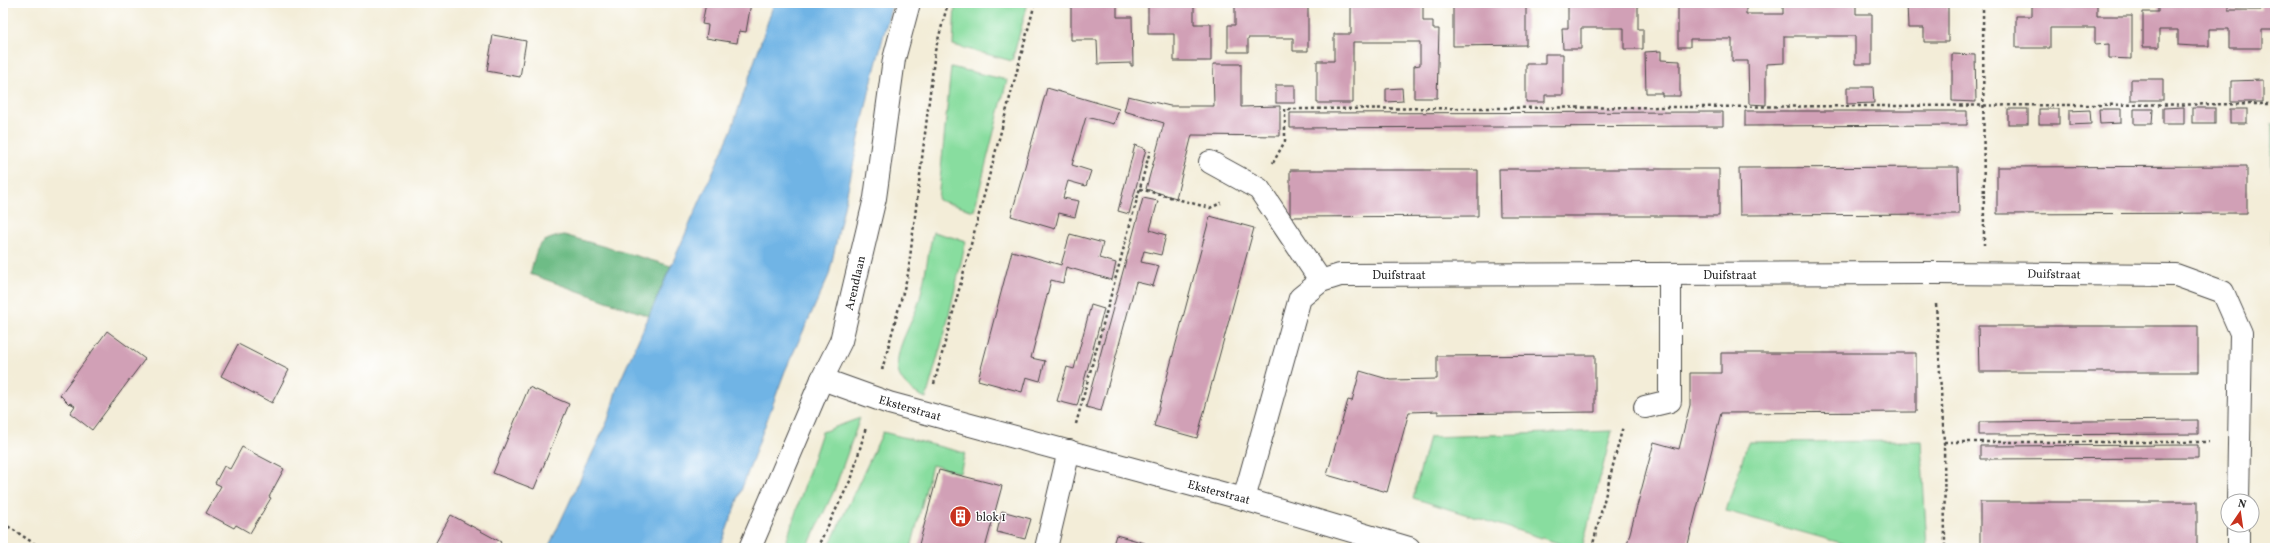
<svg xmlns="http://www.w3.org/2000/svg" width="2278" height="551" font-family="Vollkorn,serif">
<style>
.green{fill:#88dd9f;stroke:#5a8465}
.forest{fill:#6ebc86;stroke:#4c7458}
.water{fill:#6fb4e5;stroke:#4d7088}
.building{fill:#d1a0b6}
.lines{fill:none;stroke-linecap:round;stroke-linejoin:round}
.minor-casing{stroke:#494845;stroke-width:24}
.path{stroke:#494845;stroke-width:2.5;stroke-dasharray:3 3;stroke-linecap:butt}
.minor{stroke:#fff;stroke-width:22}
.labels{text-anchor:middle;stroke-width:3;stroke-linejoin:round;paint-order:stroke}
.street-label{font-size:12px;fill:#2b2b2b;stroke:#fff}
.poi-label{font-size:12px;fill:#2b2b2b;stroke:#fff;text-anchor:start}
</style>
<rect width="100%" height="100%" fill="#fff"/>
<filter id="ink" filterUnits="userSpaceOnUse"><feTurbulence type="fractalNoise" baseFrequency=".025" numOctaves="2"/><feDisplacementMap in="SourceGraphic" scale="8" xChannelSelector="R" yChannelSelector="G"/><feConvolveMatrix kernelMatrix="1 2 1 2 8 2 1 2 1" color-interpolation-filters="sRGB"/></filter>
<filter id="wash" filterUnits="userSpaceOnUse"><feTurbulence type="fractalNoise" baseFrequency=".012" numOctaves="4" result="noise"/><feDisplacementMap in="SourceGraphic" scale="16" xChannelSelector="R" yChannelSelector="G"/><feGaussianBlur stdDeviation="0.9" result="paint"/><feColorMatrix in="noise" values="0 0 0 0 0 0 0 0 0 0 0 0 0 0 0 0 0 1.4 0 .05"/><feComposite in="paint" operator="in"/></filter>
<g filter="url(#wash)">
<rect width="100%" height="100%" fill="#f3edd8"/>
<g class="green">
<polygon points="955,3 1028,3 1012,61 953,45"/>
<polygon points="951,67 1007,80 974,211 938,200"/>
<rect x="2272" y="124" width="3" height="120"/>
<path d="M 933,232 L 966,241 L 945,332 L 926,398 C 915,394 901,384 898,371 C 894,347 914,322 920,298 C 925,277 928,254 933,232 Z"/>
<polygon points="860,418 834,491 807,548 784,548 822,432"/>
<polygon points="1612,431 1582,548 1574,548 1413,498 1429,437"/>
<polygon points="883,432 965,453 960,473 932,465 911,548 828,548"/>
<polygon points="1921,441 1927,548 1859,548 1726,511 1748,442"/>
</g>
<path class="forest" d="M 564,235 L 671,266 L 649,316 L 530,274 C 538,247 534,241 564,235 Z"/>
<polygon class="water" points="774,3 892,3 871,84 829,275 785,371 720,548 548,548 608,420 617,388 731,131"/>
<g id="blocks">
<g class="building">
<polygon points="706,3 751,3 746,32 739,31 737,43 706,38 708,25 702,24"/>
<polygon points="1071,3 1117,3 1117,17 1132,17 1133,66 1131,66 1131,63 1098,64 1097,40 1071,40"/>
<polygon points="1148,3 1194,3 1194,24 1211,24 1211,61 1174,61 1174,34 1148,34"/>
<polygon points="1235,3 1308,3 1308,51 1293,51 1293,38 1248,38 1248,52 1228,52 1228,25 1235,25"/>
<polygon points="1351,3 1423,3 1423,21 1433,21 1433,29 1439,29 1437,98 1414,98 1414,66 1420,65 1420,42 1353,42 1353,103 1317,103 1317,61 1334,61 1334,34 1351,34"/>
<polygon points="1453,3 1526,3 1526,45 1453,46"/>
<polygon points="1568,3 1638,3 1638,29 1643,29 1643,49 1624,49 1624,28 1581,28 1581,49 1563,49 1562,28 1568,28"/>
<polygon points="1678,3 1746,3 1746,14 1783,14 1783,3 1856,3 1856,14 1872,14 1872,64 1855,64 1855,36 1784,36 1784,63 1766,64 1766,105 1749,104 1748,61 1732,61 1732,39 1690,39 1690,47 1678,47"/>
<polygon points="1907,3 1948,3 1948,42 1924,42 1924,28 1908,28"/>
<polygon points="2032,3 2097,3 2097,16 2132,16 2132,59 2109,58 2109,44 2095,45 2095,28 2050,28 2050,48 2016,48 2016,16 2032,16"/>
<polygon points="2158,3 2228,3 2228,10 2261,10 2260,3 2275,3 2275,30 2262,30 2262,48 2229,48 2229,29 2209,29 2209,46 2194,46 2178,45 2178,30 2159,30 2159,47 2143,47 2143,12 2158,12"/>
<polygon points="493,35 526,41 520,77 487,71"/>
<polygon points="1661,51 1661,60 1680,61 1680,96 1662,96 1662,93 1646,93 1645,52"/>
<polygon points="1545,54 1563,54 1563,95 1545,95 1545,102 1526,102 1526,64 1545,64"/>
<polygon points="1952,54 1975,55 1976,102 1952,101"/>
<polygon points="1213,64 1241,64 1241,107 1280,106 1280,136 1192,135 1176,198 1146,189 1164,123 1124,111 1128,96 1170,106 1214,106"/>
<rect x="2131" y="79" width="32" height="21"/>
<polygon points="2263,80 2263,102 2231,102 2231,81"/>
<rect x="1276" y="85" width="19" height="18"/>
<polygon points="1847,87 1873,87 1874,103 1847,104"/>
<polygon points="1047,88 1119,109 1114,124 1086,117 1072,165 1091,171 1086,186 1068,181 1063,198 1079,201 1075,217 1059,213 1055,229 1011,216"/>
<polygon points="1402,88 1403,101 1386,102 1386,89"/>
<polygon points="2184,107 2184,124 2163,124 2163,108"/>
<rect x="2192" y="108" width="23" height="15"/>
<rect x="2008" y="109" width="20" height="15"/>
<rect x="2039" y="109" width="20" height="15"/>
<polygon points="2099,109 2121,109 2121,123 2100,124"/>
<polygon points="2134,109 2153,109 2152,124 2134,124"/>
<rect x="2230" y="109" width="17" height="14"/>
<polygon points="2090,110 2091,124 2069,125 2069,111"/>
<polygon points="1745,111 1967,111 1967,125 1745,126"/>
<polygon points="1723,112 1723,126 1290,128 1290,113"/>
<polygon points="1135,145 1146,149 1129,214 1118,211"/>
<polygon points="2247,166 2247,213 1997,214 1997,167"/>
<polygon points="1958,167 1959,214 1740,215 1739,168"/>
<polygon points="1499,169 1719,169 1719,216 1500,216"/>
<polygon points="1290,170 1478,170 1478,216 1290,217"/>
<polygon points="1143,198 1158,201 1150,230 1166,235 1161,255 1144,251 1141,262 1159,266 1153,286 1136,282 1101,411 1086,407"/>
<polygon points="1210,216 1254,228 1197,438 1154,426"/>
<polygon points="1070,234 1103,243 1099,258 1116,263 1112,280 1066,267 1063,283 1051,280 1031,358 1045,361 1040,381 1026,377 1022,392 978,380 1012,251 1061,265"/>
<polygon points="1091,305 1104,309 1077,406 1057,401 1067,367 1074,369"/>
<polygon points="1978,326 2198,326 2198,372 1979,372"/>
<polygon points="107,331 145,359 92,430 70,413 75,406 70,403 69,404 60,395"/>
<polygon points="238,344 289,370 272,403 221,376"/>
<polygon points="1721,353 1916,353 1916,412 1721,413 1687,548 1626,548 1654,442 1679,449 1690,405 1690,373 1721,373"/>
<polygon points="1595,355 1595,412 1438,414 1438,411 1409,412 1387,492 1327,475 1348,400 1352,401 1360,371 1391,380 1437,379 1437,356"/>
<polygon points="529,387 569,404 534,489 493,473"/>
<polygon points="2198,420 2198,434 1979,435 1979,422"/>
<polygon points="2198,445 2198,458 1980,459 1980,446"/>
<polygon points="242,447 284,469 269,497 271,498 250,533 236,525 234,528 206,513 221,486 215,483 224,466 230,469"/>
<polygon points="939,470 1002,486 985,548 918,548"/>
<rect x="1980" y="502" width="217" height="46"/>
<polygon points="1002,511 1031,519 1025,539 997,532"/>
<polygon points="451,515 501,542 498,548 442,548 435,544"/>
<polygon points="1116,535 1145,543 1143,548 1112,548"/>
</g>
</g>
</g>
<g filter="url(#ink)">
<use href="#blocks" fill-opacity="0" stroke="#494845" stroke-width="1"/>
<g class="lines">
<defs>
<g id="minor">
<polyline points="1210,162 1259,189 1321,281"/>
<polyline points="822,379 889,403 1244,499 1409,548"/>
<polyline points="1645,407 1670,401 1670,275"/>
<polyline points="1244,499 1300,298 1321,281 1340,275 1934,273 2176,275 2223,292 2241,333 2238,501"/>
<polyline points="750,548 822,379 841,341 875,198 894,59 909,3"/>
<polyline points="1046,548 1069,451"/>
<polyline points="2238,548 2238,525"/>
</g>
</defs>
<use href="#minor" class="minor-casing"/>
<g class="path">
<polyline points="1983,3 1984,245"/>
<polyline points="1273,163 1285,141 1285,109 2275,104"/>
<polyline points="1140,189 1210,208 1221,203"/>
<polyline points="1936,304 1944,442 1945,548"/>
<polyline points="882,370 908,274 935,51 948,3"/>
<polyline points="934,384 1035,3"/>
<polyline points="1076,424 1150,151"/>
<polyline points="1944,442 2209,442"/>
<polyline points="3,523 41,548"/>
<polyline points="817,548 852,477 866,427"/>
<polyline points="1592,548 1623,426"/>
</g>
<use href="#minor" class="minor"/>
</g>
</g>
<defs>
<symbol id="building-disc" viewBox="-11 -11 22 22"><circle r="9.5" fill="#c8321e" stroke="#fff"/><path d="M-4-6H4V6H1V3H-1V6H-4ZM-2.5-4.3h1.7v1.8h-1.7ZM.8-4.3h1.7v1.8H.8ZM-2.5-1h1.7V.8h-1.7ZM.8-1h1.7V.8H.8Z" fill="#fff"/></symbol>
</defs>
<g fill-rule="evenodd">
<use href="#building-disc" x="948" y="504" width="25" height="25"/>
</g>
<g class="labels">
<g class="street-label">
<text transform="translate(2054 274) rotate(1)" y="4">Duifstraat</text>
<text x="1399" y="279">Duifstraat</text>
<text x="1730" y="279">Duifstraat</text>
<text transform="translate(855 283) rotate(-77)" y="4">Arendlaan</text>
<text transform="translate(910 408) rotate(16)" y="4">Eksterstraat</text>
<text transform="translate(1219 492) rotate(15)" y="4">Eksterstraat</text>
</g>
<g class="poi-label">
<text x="976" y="521">blok 1</text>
</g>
</g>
<rect width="2278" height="551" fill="none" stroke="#fff" stroke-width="16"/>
<g transform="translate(2240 513) rotate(13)"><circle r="19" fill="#ffffff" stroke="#aaaaaa"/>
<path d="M0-3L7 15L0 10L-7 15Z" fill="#c8321e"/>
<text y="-6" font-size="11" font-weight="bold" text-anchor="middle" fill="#2b2b2b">N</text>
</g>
</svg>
